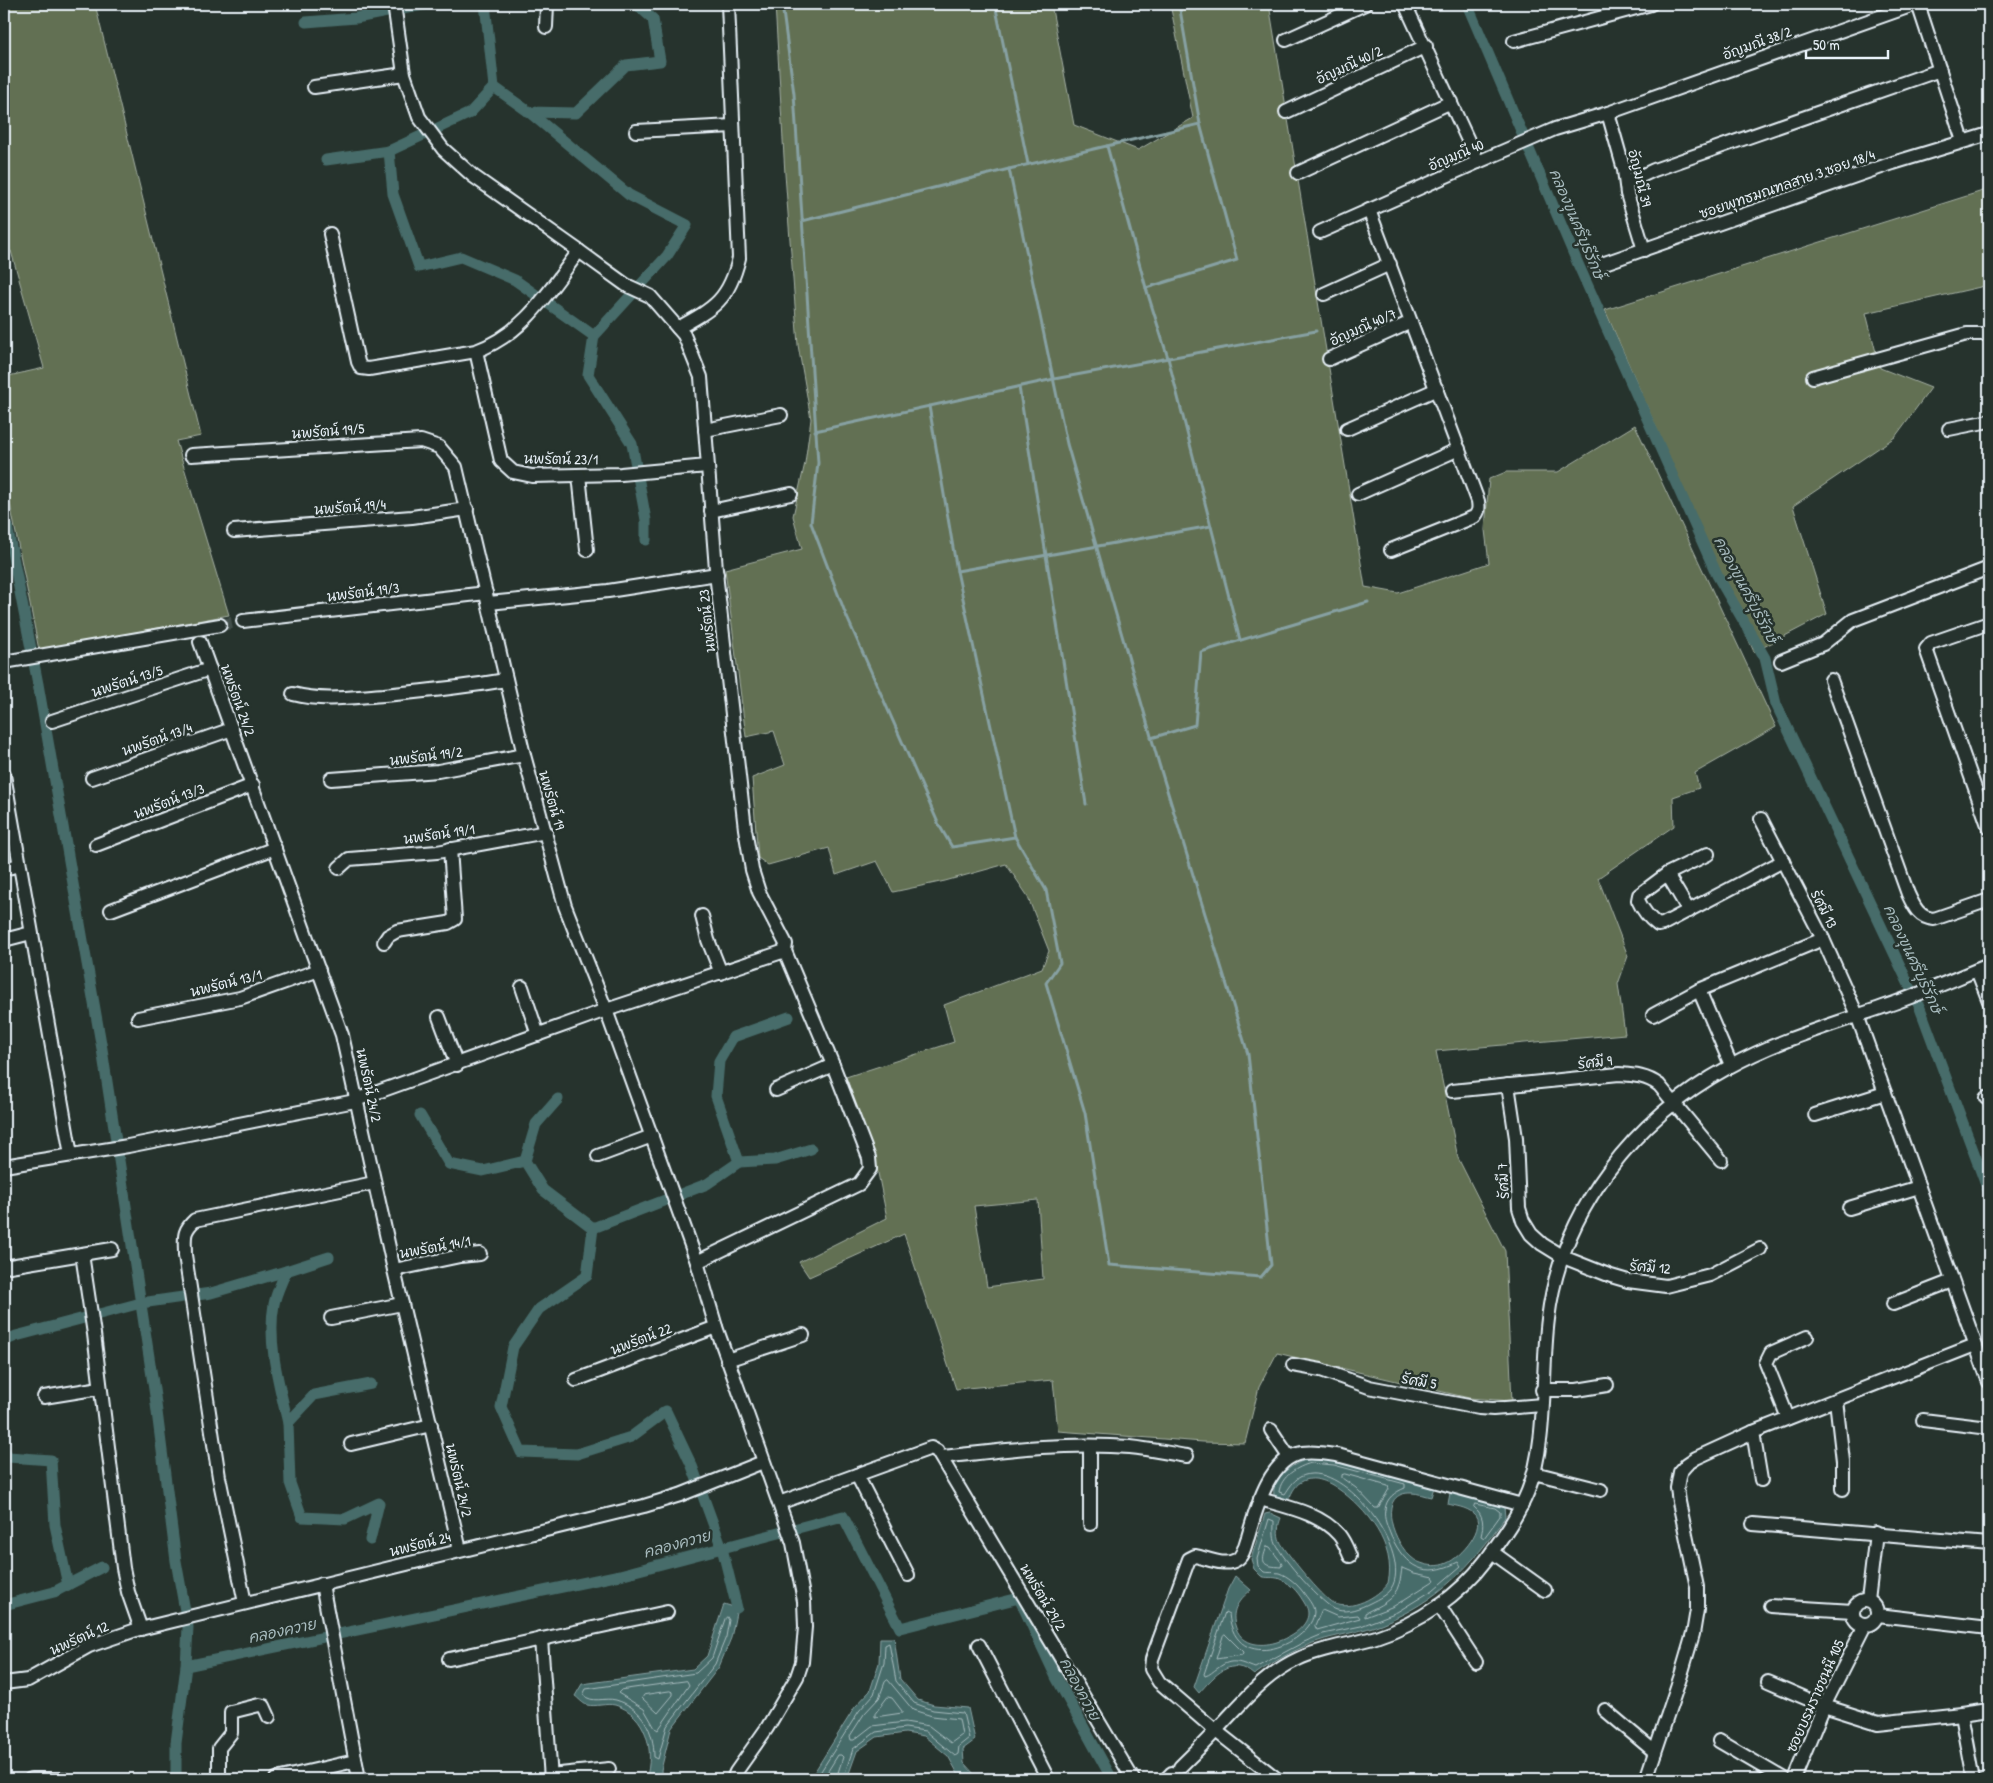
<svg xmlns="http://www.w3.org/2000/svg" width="1993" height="1783" font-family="'Patrick Hand','Playpen Sans Thai',sans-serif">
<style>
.green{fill:#627052;stroke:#a5b0a5;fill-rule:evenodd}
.water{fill:#476c6a;stroke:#87a1a3}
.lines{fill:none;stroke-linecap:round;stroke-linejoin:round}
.shore{stroke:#a8bcbf;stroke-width:1}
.stream{stroke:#87a1a3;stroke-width:3}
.canal{stroke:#476c6a;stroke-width:11}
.minor-tunnel{stroke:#43504b;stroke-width:12;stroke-dasharray:12 6;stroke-linecap:butt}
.minor-casing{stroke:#e8f1f8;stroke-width:16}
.minor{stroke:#26332d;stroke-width:12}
.labels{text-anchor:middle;stroke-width:5;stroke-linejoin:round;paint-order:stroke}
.street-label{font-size:14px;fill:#e8f1f8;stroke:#26332d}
.water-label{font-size:15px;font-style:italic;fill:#a8bcbf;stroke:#26332d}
</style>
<rect width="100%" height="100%" fill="#26332d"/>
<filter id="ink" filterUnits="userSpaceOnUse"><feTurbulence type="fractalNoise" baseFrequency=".02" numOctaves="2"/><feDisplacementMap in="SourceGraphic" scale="10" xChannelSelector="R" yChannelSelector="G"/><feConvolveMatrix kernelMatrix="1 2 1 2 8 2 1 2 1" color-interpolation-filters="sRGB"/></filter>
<g filter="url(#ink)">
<g class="green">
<polygon points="4,4 95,4 201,436 176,441 229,615 39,650 4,473 4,377 44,368 11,251 4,252"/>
<path d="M 775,4 L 1051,4 L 1074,125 L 1138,150 L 1193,118 L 1170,4 L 1269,4 L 1365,587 L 1398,593 L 1489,563 L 1485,530 L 1489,479 L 1506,472 L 1558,472 L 1635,425 L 1776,727 L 1695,773 L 1699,788 L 1673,797 L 1674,826 L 1598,878 L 1628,956 L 1618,984 L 1625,1034 L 1436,1051 L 1458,1158 L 1505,1251 L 1512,1401 L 1469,1398 L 1277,1353 L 1259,1387 L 1245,1443 L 1203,1442 L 1058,1431 L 1053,1380 L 956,1389 L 904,1234 L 809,1277 L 799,1262 L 887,1218 L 876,1163 L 846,1077 L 954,1042 L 944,1005 L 1042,968 L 1049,951 L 1027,895 L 1006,864 L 945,881 L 893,892 L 877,861 L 836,875 L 829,848 L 768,865 L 758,858 L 752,778 L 785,765 L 774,731 L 746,737 L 725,569 L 802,549 L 793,516 L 805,463 L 811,419 L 798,345 L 785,174 ZM 1038,1200 L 1043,1279 L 987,1287 L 974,1206 Z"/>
<polygon points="1989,189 1989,285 1866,313 1880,368 1931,388 1895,437 1793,506 1827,614 1754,652 1605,310"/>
</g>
<g class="water">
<path d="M 1310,1458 L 1335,1460 L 1434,1487 L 1431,1497 C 1425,1496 1418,1493 1412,1493 C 1371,1491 1397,1556 1421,1563 C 1429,1566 1438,1567 1447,1563 C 1460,1558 1489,1526 1473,1513 C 1466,1507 1455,1506 1448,1504 L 1450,1493 L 1455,1493 L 1504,1507 L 1505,1517 C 1472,1566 1437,1602 1381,1624 C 1363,1631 1344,1634 1325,1639 C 1300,1646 1276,1660 1254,1675 C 1231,1655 1215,1675 1199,1693 L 1194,1687 L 1228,1589 L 1235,1576 L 1251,1590 C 1239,1600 1231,1609 1235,1625 C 1246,1664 1309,1636 1308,1613 C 1308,1607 1303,1601 1300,1596 C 1295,1589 1288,1582 1280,1579 C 1273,1576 1267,1579 1261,1576 L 1254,1569 L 1251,1559 L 1265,1514 L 1270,1513 L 1281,1518 C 1278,1525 1277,1534 1280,1541 C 1284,1551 1324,1599 1333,1603 C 1351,1612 1378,1597 1388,1583 C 1397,1546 1366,1508 1337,1488 C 1327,1481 1313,1475 1301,1482 C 1294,1486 1291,1495 1288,1501 L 1274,1495 C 1271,1476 1295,1463 1310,1458 Z"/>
<path d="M 724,1604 L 737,1608 L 731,1638 L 719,1667 L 671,1729 L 661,1770 L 662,1779 L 646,1779 C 655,1751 647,1714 615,1705 C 606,1703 596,1707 587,1705 C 583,1704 578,1698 575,1696 L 582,1684 L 693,1669 L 707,1656 Z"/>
<polygon points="880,1638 894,1638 900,1679 918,1700 934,1705 968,1708 975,1740 963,1749 964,1763 975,1775 989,1773 992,1779 961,1779 948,1756 924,1736 905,1733 877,1737 857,1751 847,1779 810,1779 855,1707 870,1691 879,1663"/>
</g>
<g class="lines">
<g class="shore">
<path d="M 1311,1463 L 1334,1465 L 1405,1484 L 1405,1488 C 1395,1492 1386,1498 1385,1510 C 1383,1518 1388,1528 1391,1536 C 1406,1568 1425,1579 1458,1562 L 1461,1566 L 1433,1590 L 1397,1612 L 1361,1626 L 1323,1634 L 1304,1642 L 1255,1668 C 1241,1663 1232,1657 1218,1668 C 1213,1671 1210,1675 1205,1676 L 1204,1674 L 1225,1612 L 1229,1614 C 1235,1678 1313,1642 1314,1612 C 1314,1605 1307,1598 1303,1592 C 1297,1584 1288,1576 1279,1573 C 1274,1572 1269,1573 1264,1572 L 1258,1566 L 1257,1559 L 1269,1519 L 1274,1521 C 1274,1529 1273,1537 1276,1544 C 1281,1557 1324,1607 1337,1610 C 1348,1613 1360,1608 1370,1603 C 1378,1599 1389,1594 1393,1585 C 1410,1547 1340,1456 1300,1477 C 1293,1481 1289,1488 1285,1494 L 1279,1492 C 1281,1476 1297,1467 1311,1463 Z"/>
<polygon points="1345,1474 1388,1486 1389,1489 1378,1508 1375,1508 1356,1488 1342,1478 1342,1475"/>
<path d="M 1475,1504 L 1495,1508 L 1500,1512 L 1500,1516 L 1484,1538 L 1481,1536 C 1484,1524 1484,1515 1474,1507 Z"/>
<path d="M 1267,1547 L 1270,1548 L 1282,1563 L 1281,1567 C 1265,1566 1259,1565 1267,1547 Z"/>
<path d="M 1402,1568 L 1414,1573 L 1433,1577 L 1435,1580 L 1394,1606 L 1365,1617 L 1365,1613 C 1378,1606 1395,1600 1399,1584 C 1401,1579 1401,1573 1402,1568 Z"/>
<polygon points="1322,1610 1338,1617 1358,1615 1360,1618 1317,1630 1315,1626"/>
<path d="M 727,1617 L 729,1620 L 726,1637 L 715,1664 L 667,1726 L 658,1759 L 654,1757 C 654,1731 643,1708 616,1700 C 604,1697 593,1704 583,1695 L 586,1689 L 696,1673 L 712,1658 L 725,1619 Z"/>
<polygon points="1225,1634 1243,1652 1242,1655 1216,1659 1223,1636"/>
<polygon points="888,1680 913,1710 932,1716 959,1719 962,1735 951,1743 929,1726 905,1722 872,1726 854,1740 851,1740 850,1736 864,1714 879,1698 885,1682"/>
<polygon points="687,1681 689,1685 658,1730 655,1728 644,1709 618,1693 621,1690"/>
<polygon points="670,1691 673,1692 673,1695 658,1713 642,1698 644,1695"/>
<polygon points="888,1697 892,1698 902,1711 902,1713 875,1717 875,1714"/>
<polyline points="816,1779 859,1711 874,1694 884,1663 885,1645 889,1643 896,1681 914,1703 933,1710 963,1713 969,1738 959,1746 958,1754 955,1756 925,1731 905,1728 876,1732 853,1749 843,1779"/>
<polyline points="823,1779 838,1755 841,1755 843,1757 836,1779"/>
</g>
<g class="stream">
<polyline points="782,4 794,94 818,463 811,523 846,615 939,825 952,847 1015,837 1046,890 1060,963 1046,983 1085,1113 1109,1265 1261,1277 1271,1265 1248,1054 1159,764 1067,444 1009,169"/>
<polyline points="995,4 1028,164"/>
<polyline points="1107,146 1146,288 1168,358 1240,640"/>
<polyline points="802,221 1009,169 1200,124"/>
<polyline points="1146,288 1237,260 1200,124 1179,4"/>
<polyline points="1019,387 1086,804"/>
<polyline points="929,406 957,571 1211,526"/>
<polyline points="815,431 1054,379 1316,331"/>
<polyline points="957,571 1015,837"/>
<polyline points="1151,738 1195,725 1201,652 1368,602"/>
</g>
<g class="canal">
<polyline points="485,4 494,87 529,112 576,113 626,65 660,61 653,19 636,4"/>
<polyline points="1467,4 1578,264 1717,575 1765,658 1776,704 1920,1008 1989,1193"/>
<polyline points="306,22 356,18 428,4"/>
<polyline points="529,112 629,195 687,225 667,256 594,336 588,375 632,444 646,520 646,540"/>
<polyline points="389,151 470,113 494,87"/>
<polyline points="326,160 389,151 393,194 419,267 461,257 515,280 594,336"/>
<polyline points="4,511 38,684 102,1049 155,1396 176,1561 188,1627 186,1666"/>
<polyline points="558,1099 536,1124 525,1161 543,1190 593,1228 587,1276 539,1309 513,1347 501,1407 521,1452 577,1454 631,1437 666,1411 692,1466 722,1548 737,1608"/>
<polyline points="420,1115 449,1164 483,1171 525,1161"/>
<polyline points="739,1162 775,1160 811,1149"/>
<polyline points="593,1228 707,1184 739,1162 716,1096 719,1061 733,1037 789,1017"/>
<polyline points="4,1341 16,1336 141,1303 211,1293 286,1271"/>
<path d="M 288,1423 C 279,1385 267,1343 274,1304 C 276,1293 282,1282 286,1271 L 329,1257"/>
<polyline points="4,1450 8,1457 51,1460 55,1525 68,1585"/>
<polyline points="370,1540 379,1503 345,1519 302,1517 290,1483 288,1423 314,1395 371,1384"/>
<polyline points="4,1605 54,1592 102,1567"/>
<polyline points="176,1779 176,1743 186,1666 620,1575 843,1516 900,1628 1019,1598 1056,1677 1112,1779"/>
</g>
<polyline class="minor-tunnel" points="220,625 243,621"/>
<defs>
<g id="minor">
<polyline points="394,4 404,74 419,117 443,149 473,176 579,251 626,285 650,296 684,335 701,377 717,582 745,829 752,870 759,892 786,944 785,951 833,1065 869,1158 870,1169 859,1184 697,1262"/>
<polyline points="1405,4 1478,162"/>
<polyline points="1918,4 1963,141"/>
<polyline points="546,27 547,4"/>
<polyline points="1286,40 1365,4"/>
<polyline points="1514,41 1651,4"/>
<polyline points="314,87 404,74"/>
<polyline points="1286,112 1426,46"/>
<polyline points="1608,113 1624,170 1627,194 1644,250"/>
<polyline points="636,131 733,126"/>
<polyline points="1298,173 1451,102"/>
<polyline points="1626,183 1654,170 1940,70"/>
<path d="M 1369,210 L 1478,501 C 1479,508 1479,512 1474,517 L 1391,550"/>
<polyline points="1320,232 1478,162 1555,129 1608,113 1916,4"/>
<path d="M 330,234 L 358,362 L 361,368 L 369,369 L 476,351 C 524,334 549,291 579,251"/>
<polyline points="1596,266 1893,163 1989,134"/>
<polyline points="1324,294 1390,264"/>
<path d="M 678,328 C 714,308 729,300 739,258 L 728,4"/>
<polyline points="476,351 501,461 513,472 532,476 621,474 707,466"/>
<polyline points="1329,359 1411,322"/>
<polyline points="1813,377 1967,334 1989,334"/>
<polyline points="1347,429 1437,389"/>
<polyline points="1949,429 1989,421"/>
<polyline points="705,430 781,415"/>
<polyline points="191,455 421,441 439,447 456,467 524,755 565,906 606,1010 697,1262 716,1327 793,1543 804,1601 805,1627 802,1662 797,1677 767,1728 736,1772 733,1779"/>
<polyline points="579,475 587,550"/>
<polyline points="1358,494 1459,449"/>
<polyline points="711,511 791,494"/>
<polyline points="234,531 412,517 467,509"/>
<polyline points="489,603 608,591 717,574"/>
<polyline points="243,621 486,593"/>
<polyline points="1989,623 1931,643 1926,649 1989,828"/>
<polyline points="200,642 342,1035 394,1270 460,1550"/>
<polyline points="1781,661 1823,644 1853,620 1989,568"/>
<polyline points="4,662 220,625"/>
<path d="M 1831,680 L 1908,894 C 1914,907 1919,918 1934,919 L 1989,900"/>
<path d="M 293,694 C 324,702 353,697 384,695 C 426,691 466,687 506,680"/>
<polyline points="52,721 210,669"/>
<polyline points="4,775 71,1155"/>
<polyline points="92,778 232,729"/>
<polyline points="331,779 438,771 524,755"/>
<polyline points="1761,819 1823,939 1857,1015 1989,1382"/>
<polyline points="96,845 253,785"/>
<path d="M 1708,854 L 1667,874 L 1639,895 L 1638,900 C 1642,909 1650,919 1658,925 L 1663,924 L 1783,861"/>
<polyline points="339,868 349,859 437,852 546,832"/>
<polyline points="4,869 19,865"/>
<polyline points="1667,874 1689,911"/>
<polyline points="111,910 275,848"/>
<polyline points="702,916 708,940 721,973"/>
<polyline points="4,940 31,933"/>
<polyline points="384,942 388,936 397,931 448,923 455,919 450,849"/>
<polyline points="1977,970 1989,1001"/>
<polyline points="522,987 538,1035"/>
<polyline points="1699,990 1731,1065"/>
<polyline points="1653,1015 1699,990 1823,939"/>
<polyline points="439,1017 457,1065"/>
<polyline points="138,1018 240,998 319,970"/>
<polyline points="1508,1085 1516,1138 1519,1208 1523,1221 1531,1234 1542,1244 1563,1257 1611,1276 1628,1281 1666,1286 1710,1275 1760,1249"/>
<polyline points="776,1090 833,1065"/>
<path d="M 1452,1091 L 1619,1074 C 1635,1075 1647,1076 1659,1085 L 1721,1160"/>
<polyline points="1986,1098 1989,1097"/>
<polyline points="1815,1115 1885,1093"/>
<polyline points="598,1156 652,1136"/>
<polyline points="4,1166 128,1146 350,1102 606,1010 785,951"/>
<polyline points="1849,1208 1919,1187"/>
<polyline points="82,1254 94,1334 123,1568 128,1592 141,1629"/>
<polyline points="4,1267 112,1249"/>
<polyline points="394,1270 460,1256 480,1254"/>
<polyline points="1893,1304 1952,1281"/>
<polyline points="331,1318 402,1304"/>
<polyline points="727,1360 803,1335"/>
<polyline points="1293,1365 1321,1370 1369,1387 1479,1408 1493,1409 1542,1405"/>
<polyline points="576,1380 716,1327"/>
<polyline points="1542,1390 1577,1390 1607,1385"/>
<polyline points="44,1397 100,1388"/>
<polyline points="1836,1400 1843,1461 1843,1489"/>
<polyline points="1788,1418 1766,1363 1771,1353 1807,1337"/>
<polyline points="1923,1420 1989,1428"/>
<polyline points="1271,1430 1289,1457"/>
<polyline points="1753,1432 1761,1480"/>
<polyline points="351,1444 431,1425"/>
<path d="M 942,1457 C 1004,1450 1067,1442 1130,1447 C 1149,1449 1168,1453 1187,1456"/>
<polyline points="1534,1473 1601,1490"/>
<polyline points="857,1475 908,1575"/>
<path d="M 1260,1499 C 1287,1507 1320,1513 1339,1535 C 1344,1541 1347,1549 1350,1556"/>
<polyline points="779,1503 931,1448 937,1451 1133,1779"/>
<polyline points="1090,1524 1090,1446"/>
<polyline points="1753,1524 1989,1544"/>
<polyline points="1492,1552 1545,1590"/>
<polyline points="322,1584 359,1779"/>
<circle cx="1865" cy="1613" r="12"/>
<polyline points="1868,1601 1876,1533"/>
<path d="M 245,1603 L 219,1477 L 185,1255 C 185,1237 182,1232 195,1220 L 374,1183"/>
<polyline points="1439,1605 1476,1662"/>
<polyline points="1770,1606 1853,1611"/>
<polyline points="1878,1615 1989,1628"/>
<polyline points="541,1639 551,1779"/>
<polyline points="979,1645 1048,1779"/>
<polyline points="449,1659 667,1612"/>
<polyline points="1768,1682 1824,1706 1878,1723 1961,1714 1989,1710"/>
<polyline points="4,1683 28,1680 89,1646 136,1630 644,1506 680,1495 763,1462"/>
<polyline points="1605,1710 1655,1752"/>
<polyline points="1961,1714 1973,1779"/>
<polyline points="1719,1741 1784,1779"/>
<path d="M 1180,1767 C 1193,1754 1207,1741 1219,1727 C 1244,1701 1265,1674 1298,1659 C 1323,1647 1351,1645 1376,1637 C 1419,1623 1459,1596 1486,1560 C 1502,1538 1518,1516 1528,1491 C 1548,1441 1541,1374 1548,1319 C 1561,1210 1635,1118 1729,1067 C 1781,1038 1842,1022 1897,1002 C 1928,991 1959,977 1989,965"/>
<polyline points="550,1775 609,1769"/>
<polyline points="31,1779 63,1779"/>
<polyline points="219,1779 219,1748 231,1733 231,1712 259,1705 264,1706 269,1717"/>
<polyline points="276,1779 355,1761"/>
<polyline points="1166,1779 1172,1773"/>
<path d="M 1277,1779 L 1216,1731 L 1159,1682 L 1151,1669 L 1152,1659 L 1189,1559 L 1195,1556 C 1207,1558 1224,1567 1236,1560 C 1244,1556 1245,1544 1248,1537 C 1256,1510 1269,1458 1302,1453 C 1315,1451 1328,1454 1341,1456 L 1522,1505"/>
<polyline points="1646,1779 1681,1675 1693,1634 1697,1610 1697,1587 1679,1502 1677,1488 1680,1472 1687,1464 1696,1458 1753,1432 1975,1345"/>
<polyline points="1794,1779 1824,1706 1865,1625"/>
</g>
</defs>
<use href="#minor" class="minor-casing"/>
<use href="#minor" class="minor"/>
</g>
</g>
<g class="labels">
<g class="street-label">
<text transform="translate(1757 43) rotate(-20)" y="5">อัญมณี 38/2</text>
<text transform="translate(1349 65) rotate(-25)" y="5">อัญมณี 40/2</text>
<text transform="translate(1456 155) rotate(-23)" y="5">อัญมณี 40</text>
<text transform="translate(1640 178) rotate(76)" y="5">อัญมณี 39</text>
<text transform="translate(1787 184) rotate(-19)" y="5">ซอยพุทธมณฑลสาย 3 ซอย 18/4</text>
<text transform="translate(1363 327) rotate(-24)" y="5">อัญมณี 40/7</text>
<text transform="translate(328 431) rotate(-4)" y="5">นพรัตน์ 19/5</text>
<text transform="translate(561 459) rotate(1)" y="5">นพรัตน์ 23/1</text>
<text transform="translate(350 507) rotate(-4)" y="5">นพรัตน์ 19/4</text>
<text transform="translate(363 592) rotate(-7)" y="5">นพรัตน์ 19/3</text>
<text transform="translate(707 621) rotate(-96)" y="5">นพรัตน์ 23</text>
<text transform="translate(127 681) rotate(-18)" y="5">นพรัตน์ 13/5</text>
<text transform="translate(238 700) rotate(70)" y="5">นพรัตน์ 24/2</text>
<text transform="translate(157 739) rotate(-19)" y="5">นพรัตน์ 13/4</text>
<text transform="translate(426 756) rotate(-7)" y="5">นพรัตน์ 19/2</text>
<text transform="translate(552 800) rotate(74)" y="5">นพรัตน์ 19</text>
<text transform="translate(169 801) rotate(-21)" y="5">นพรัตน์ 13/3</text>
<text transform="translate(439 834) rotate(-8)" y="5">นพรัตน์ 19/1</text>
<text transform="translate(1824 909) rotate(63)" y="5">รัศมี 13</text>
<text transform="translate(226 983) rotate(-14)" y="5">นพรัตน์ 13/1</text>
<text transform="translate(1595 1062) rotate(-6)" y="5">รัศมี 9</text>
<text transform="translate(369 1085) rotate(78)" y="5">นพรัตน์ 24/2</text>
<text transform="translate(1503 1181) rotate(-93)" y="5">รัศมี 7</text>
<text transform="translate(435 1247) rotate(-10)" y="5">นพรัตน์ 14/1</text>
<text transform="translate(1650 1267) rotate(5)" y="5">รัศมี 12</text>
<text transform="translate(641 1339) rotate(-21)" y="5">นพรัตน์ 22</text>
<text transform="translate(1419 1381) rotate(10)" y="5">รัศมี 5</text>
<text transform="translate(459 1480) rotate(77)" y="5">นพรัตน์ 24/2</text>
<text transform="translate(420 1544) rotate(-14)" y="5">นพรัตน์ 24</text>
<text transform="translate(1043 1597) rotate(59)" y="5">นพรัตน์ 29/2</text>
<text transform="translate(79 1638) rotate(-24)" y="5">นพรัตน์ 12</text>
<text transform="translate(1815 1696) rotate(-66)" y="5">ซอยบรมราชชนนี 105</text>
</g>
<g class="water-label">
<text transform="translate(1577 224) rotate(67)" y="5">คลองขุนศรีบุรีรักษ์</text>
<text transform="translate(1746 590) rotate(62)" y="5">คลองขุนศรีบุรีรักษ์</text>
<text transform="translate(1913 959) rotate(65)" y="5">คลองขุนศรีบุรีรักษ์</text>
<text transform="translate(677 1544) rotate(-15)" y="5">คลองควาย</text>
<text transform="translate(282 1631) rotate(-12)" y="5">คลองควาย</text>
<text transform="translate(1080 1689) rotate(62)" y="5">คลองควาย</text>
</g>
</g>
<rect width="1993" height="1783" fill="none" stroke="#26332d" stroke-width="20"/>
<rect x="10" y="10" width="1973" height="1763" fill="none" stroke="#e8f1f8" stroke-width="2" filter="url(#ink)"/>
<path d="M1806 50v8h82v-8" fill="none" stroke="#e8f1f8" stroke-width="2.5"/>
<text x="1813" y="50" font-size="15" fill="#e8f1f8" stroke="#26332d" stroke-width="4" paint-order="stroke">50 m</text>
</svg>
